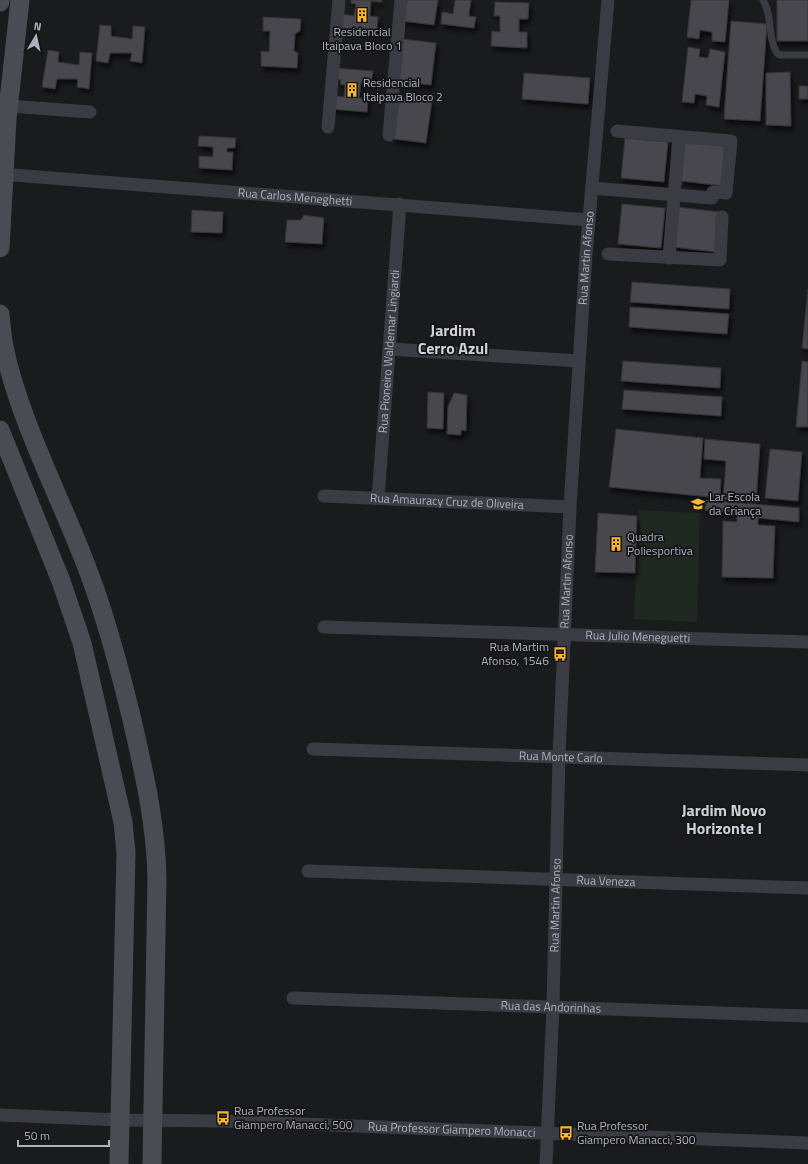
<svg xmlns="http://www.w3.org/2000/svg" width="808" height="1164" font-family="'Titillium Web',sans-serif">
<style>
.pitch{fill:#202921}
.building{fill:#46474d;stroke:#343439;filter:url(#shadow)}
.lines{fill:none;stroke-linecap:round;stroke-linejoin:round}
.service{stroke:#3b3c43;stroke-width:7}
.minor{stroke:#3b3c43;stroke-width:13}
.secondary{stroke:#494c53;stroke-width:19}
.labels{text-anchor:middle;stroke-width:3.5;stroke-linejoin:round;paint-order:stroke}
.poi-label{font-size:12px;fill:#acb2bd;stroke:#151518;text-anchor:start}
.street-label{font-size:12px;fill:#acb2bd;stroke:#151518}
.district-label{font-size:16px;font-weight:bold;fill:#ced1d9;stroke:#151518}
</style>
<defs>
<filter id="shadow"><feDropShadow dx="2.5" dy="4.5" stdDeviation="2" flood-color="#0009"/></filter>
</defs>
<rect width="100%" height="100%" fill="#1a1b1d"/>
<polygon class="pitch" points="639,510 700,513 697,622 634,619"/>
<g class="building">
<polygon points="351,0 382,0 382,2 371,1 370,16 378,17 377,31 341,28 342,14 354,16 356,4 351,3"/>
<polygon points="404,0 438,0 434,25 402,21"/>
<polygon points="455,0 471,0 469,16 476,17 474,28 441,24 442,12 453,14"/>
<polygon points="691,0 729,0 725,42 712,41 712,32 700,30 699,39 687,37"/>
<rect x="777" y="0" width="31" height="41"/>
<polygon points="495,2 529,3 528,19 519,19 519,32 527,32 527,48 491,46 492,31 500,32 500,16 494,16"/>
<polygon points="263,17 301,19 300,31 295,34 294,51 298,53 297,68 261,66 261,51 269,52 270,31 263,31"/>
<polygon points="731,21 767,24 760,121 724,119"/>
<polygon points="100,25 111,26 111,36 132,39 133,26 145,27 142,63 130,61 132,53 110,53 108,63 96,61"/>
<polygon points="403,39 436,43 431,85 398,81"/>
<polygon points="688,47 700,49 699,57 708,58 710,49 725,52 719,107 706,105 707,96 695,94 694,103 682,102"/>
<polygon points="48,50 59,52 58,62 79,65 80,52 92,53 89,89 77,87 78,79 57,79 55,89 42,87"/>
<polygon points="334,68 373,71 371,83 361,82 359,98 368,99 367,112 331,109 332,96 344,97 345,85 340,84 341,80 334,79"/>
<polygon points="790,72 791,126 766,125 766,73"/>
<polygon points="524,73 590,78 588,104 522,99"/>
<rect x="799" y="86" width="9" height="13"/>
<polygon points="399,97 432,101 426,143 394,139"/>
<polygon points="199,136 236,138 235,148 227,148 227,152 233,152 232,170 199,168 199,156 213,157 213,147 198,146"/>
<polygon points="625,138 668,142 664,182 621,178"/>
<polygon points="685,141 728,146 724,186 681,181"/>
<polygon points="622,204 665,208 661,248 618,244"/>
<polygon points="677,207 720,212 716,252 673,247"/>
<polygon points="192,210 223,212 222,233 191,232"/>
<polygon points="304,215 324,218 322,244 285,242 287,220 301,220"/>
<polygon points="632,282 730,289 729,309 630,302"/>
<polygon points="808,289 808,349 802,348"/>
<polygon points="630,307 729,314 727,334 629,327"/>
<polygon points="623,361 721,368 720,388 621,381"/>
<polygon points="802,361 808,362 808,427 796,427"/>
<polygon points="624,390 722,397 721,416 622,409"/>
<polygon points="428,392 444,393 443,429 427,428"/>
<polygon points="454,393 467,395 466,431 461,430 461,435 447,434 448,407"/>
<polygon points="616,429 703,438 700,478 721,479 720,498 609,487"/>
<polygon points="705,439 760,444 756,503 723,499 726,461 704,459"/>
<polygon points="770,449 802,452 798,501 765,498"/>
<polygon points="706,500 799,508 799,522 758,518 758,525 775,526 773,578 722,577 723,521 737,522 737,512 705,510"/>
<polygon points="598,513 637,516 635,573 595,572"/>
</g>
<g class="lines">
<path class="service" d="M 763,0 C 773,16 767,38 777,53 L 780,55 L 808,55"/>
<g class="minor">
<polyline points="9,106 90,112"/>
<polyline points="328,127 339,0"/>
<polyline points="389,135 401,0"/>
<path id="s1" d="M 0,174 L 589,220"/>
<polyline points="592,188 712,198 713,192 726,193 731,141 617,131"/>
<polyline points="608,254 720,260 722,217"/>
<polyline points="669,258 679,137"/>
<polyline points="390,349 579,361"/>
<path id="s2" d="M 324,496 L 570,507"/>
<path id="s3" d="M 378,498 L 400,204"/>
<path id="s4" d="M 324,627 L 808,642"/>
<path id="s5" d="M 313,749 L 808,765"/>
<path id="s6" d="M 308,871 L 808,888"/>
<path id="s7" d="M 293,998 L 808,1016"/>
<path id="s8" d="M 0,1115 L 120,1120 L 223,1121 L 808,1143"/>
<path id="s9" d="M 546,1164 L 553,1006 L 559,756 L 570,507 L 586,255 L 608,0"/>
</g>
<g class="secondary">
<polyline points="0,2 0,0"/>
<polyline points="0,248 7,119 20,0"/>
<path d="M 0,314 C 1,325 2,336 4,347 C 20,423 62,500 89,573 C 107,621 120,670 132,720 C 144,772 156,824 157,878 L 152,1164"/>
<polyline points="0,430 61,581 82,643 123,822 126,853 119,1164"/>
</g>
</g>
<defs>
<symbol id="building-bare" viewBox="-9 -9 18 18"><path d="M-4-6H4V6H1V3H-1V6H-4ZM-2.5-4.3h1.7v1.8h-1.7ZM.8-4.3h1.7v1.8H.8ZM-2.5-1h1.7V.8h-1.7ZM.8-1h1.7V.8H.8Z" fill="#ffb731" stroke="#151518" stroke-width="2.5" paint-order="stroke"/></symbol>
<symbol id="school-bare" viewBox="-9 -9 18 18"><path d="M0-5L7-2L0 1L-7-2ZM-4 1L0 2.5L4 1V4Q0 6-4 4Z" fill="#ffb731" stroke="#151518" stroke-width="2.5" paint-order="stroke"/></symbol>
<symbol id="bus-bare" viewBox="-9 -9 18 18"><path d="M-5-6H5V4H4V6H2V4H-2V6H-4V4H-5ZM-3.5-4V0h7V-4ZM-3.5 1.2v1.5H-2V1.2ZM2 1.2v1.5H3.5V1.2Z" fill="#ffb731" stroke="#151518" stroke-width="2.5" paint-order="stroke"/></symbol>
</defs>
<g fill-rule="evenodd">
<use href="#building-bare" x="352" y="5" width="20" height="20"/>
<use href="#building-bare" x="342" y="80" width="20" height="20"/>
<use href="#school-bare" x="688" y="494" width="20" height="20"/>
<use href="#building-bare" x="606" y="534" width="20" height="20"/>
<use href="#bus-bare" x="550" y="644" width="20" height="20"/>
<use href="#bus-bare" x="213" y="1108" width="20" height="20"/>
<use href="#bus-bare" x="556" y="1123" width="20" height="20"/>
</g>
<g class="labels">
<g class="poi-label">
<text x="362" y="36" text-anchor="middle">Residencial<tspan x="362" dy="14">Itaipava Bloco 1</tspan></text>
<text x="363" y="87">Residencial<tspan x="363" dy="14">Itaipava Bloco 2</tspan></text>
<text x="709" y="501">Lar Escola<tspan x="709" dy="14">da Criança</tspan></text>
<text x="627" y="541">Quadra<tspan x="627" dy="14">Poliesportiva</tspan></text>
<text x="549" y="651" text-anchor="end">Rua Martim<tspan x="549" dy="14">Afonso, 1546</tspan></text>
<text x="234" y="1115">Rua Professor<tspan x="234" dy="14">Giampero Manacci, 500</tspan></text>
<text x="577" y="1130">Rua Professor<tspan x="577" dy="14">Giampero Manacci, 300</tspan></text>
</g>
<g class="street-label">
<text dy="4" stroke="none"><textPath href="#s1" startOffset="296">Rua Carlos Meneghetti</textPath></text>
<text dy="4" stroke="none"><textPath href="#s9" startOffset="907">Rua Martin Afonso</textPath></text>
<text dy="4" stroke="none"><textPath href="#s3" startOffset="147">Rua Pioneiro Waldemar Lingiardi</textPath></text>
<text dy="4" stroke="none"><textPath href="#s2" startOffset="123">Rua Amauracy Cruz de Oliveira</textPath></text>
<text dy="4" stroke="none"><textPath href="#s9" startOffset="583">Rua Martin Afonso</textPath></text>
<text dy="4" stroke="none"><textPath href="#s4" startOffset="314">Rua Julio Meneguetti</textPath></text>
<text dy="4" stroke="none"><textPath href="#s5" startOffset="248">Rua Monte Carlo</textPath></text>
<text dy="4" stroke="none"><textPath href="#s6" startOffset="298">Rua Veneza</textPath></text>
<text dy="4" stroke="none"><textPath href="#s9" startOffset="259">Rua Martin Afonso</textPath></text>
<text dy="4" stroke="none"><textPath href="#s7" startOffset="258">Rua das Andorinhas</textPath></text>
<text dy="4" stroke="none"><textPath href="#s8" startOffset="452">Rua Professor Giampero Monacci</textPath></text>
</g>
<g class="district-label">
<text x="453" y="336">Jardim<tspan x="453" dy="18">Cerro Azul</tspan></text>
<text x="724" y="816">Jardim Novo<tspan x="724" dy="18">Horizonte I</tspan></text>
</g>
</g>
<g transform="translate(36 36) rotate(9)" stroke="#151518" stroke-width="3" paint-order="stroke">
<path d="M0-3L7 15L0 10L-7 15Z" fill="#acb2bd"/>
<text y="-6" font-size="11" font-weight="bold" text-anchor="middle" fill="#acb2bd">N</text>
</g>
<path d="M18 1140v6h91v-6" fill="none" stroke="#acb2bd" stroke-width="2"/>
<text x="24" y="1140" font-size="12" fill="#acb2bd" stroke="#151518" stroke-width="3" paint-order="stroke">50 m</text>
</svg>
